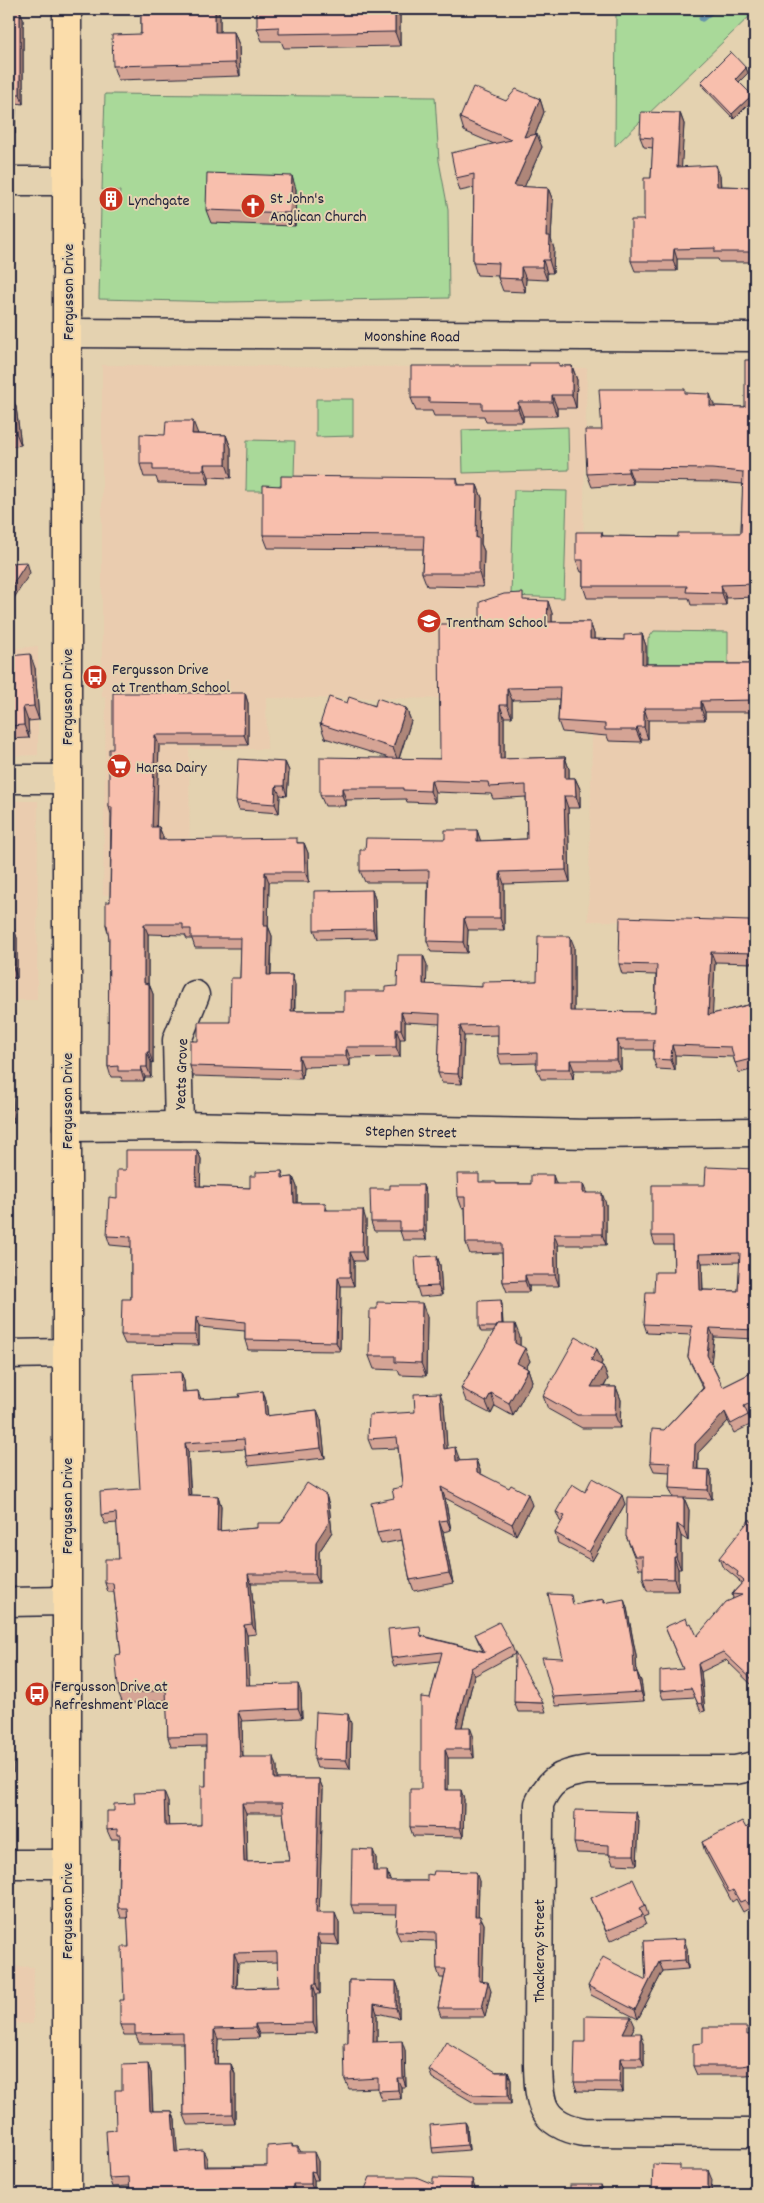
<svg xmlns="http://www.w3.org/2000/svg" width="764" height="2203" font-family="Dekko,sans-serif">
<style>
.built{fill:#eaccaf}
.green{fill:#a9d999;stroke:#667e6a}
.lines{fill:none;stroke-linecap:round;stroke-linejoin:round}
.stream{stroke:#6693ab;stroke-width:7}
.minor-casing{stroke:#22223b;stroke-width:31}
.major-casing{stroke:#22223b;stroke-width:31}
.minor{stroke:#e4d2b0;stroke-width:28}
.major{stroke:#fbddab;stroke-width:28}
.wall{fill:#d5a495;stroke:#22223b;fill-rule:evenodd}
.shaded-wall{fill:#ae8679;stroke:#22223b}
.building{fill:#f8bfad;stroke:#22223b;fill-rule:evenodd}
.labels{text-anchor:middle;stroke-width:4;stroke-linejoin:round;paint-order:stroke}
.poi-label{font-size:16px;fill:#22223b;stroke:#e4d2b0;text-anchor:start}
.street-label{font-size:16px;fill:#22223b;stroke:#e4d2b0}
</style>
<rect width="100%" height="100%" fill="#e4d2b0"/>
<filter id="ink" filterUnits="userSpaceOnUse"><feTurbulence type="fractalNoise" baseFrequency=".02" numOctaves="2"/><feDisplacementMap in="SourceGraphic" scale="10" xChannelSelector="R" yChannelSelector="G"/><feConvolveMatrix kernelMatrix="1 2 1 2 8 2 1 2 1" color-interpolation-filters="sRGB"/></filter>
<g filter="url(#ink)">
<g class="built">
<polygon points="102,365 587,368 583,543 755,545 755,922 588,921 593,699 266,698 267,749 189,749 190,895 103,895 106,698 102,697"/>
<polygon points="38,646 38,755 9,756 9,649"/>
<polygon points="9,801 38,801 37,1000 9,1000"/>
<polygon points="9,1966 34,1967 33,2024 9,2023"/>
</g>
<g class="green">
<polygon points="616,9 755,9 755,11 615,146"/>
<polygon points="105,94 435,97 439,161 448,209 449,298 226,302 99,299 101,206 118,208 120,191 102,190"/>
<polygon points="316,399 353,399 353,436 316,437"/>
<polygon points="568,427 569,470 463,473 462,430"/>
<polygon points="247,440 295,441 294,477 269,491 246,491"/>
<polygon points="514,490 567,491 564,598 511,596"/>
<polygon points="654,631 728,632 728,675 647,674 648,639"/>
</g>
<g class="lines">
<polyline class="stream" points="702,18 713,9"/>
<defs>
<g id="minor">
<polyline points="9,181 67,181"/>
<path id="s1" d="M 68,333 L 755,337"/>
<polyline points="9,779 66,779"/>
<polyline points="179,1126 177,1040 195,995"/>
<path id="s2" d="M 67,1127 L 179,1126 L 591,1134 L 755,1132"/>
<polyline points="9,1354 65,1353"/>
<polyline points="9,1602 65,1601"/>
<path d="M 755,1766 L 735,1770 L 587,1770 C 561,1774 550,1779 539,1804 L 538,2065 C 539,2104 541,2124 584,2132 L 755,2133"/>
<polyline points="9,1864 65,1864"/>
</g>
<polyline id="major" points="67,2194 67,9"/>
</defs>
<use href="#minor" class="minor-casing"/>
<use href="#major" class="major-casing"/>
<use href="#minor" class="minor"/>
<use href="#major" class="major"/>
</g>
<g class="wall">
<polygon points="9,9 20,10 23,19 23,104 16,103 15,134 9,134"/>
<polygon points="141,9 217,9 220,16 220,32 234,32 239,45 240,76 118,80 113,66 141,34"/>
<polygon points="400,9 400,46 284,48 281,41 262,41 257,28"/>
<polygon points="746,68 748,73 739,82 752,95 753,100 734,119 702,86 701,82"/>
<polygon points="540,99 544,112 535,135 542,147 524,187 548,188 553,201 551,239 554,249 553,273 547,273 547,280 526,279 525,292 503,291 498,278 498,276 477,275 473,262 474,188 460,191 456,178 494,144 464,131 460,118 506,101"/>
<polygon points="680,113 684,124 681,167 720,176 721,186 755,187 755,262 719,262 718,259 677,259 677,271 635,271 631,261 644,220 651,178 653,148 644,147 640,137"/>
<polygon points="296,189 295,226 211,223 206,210"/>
<polygon points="755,360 755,597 726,598 726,605 691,605 689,598 587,598 583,586 583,572 581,572 576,560 602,532 603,536 678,537 741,533 743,484 717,482 633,481 633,484 592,487 587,474 602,430 687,393 715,406 745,407"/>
<polygon points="559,363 560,366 572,366 577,380 576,408 557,408 557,416 523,416 523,422 486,422 484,416 434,416 432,411 416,411 411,398 529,366"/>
<polygon points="11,395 16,407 21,445 9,447 9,396"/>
<polygon points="198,434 226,435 231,448 231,478 209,477 209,484 158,483 156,477 144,477 140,464"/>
<polygon points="457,478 459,485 477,485 482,498 481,544 484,551 483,587 427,586 422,573 423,549 268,548 263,535 281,486"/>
<polygon points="526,600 552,613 552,622 590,622 594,634 594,639 624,640 642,634 646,646 646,664 749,664 755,651 755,712 705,712 705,720 648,720 648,739 641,739 641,742 609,741 607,736 562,732 558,721 559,699 512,700 512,717 504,717 504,759 565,757 569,769 569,778 575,778 580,789 580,808 568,808 570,882 504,884 504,930 468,930 467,953 431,952 427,941 428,882 365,882 360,871 365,850 445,839 477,830 480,841 527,839 526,797 493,799 491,794 435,792 435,803 407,802 406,799 346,800 346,806 325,806 320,795 389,758 325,738 320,724 347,703 406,708 411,721 399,759 440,759 480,624"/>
<polygon points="9,656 35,668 39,720 28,721 29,738 9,739"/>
<path d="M 245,693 L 248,703 L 248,745 L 159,745 L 156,827 L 159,827 L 163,837 L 163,840 L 304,843 L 308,853 L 309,882 L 269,882 L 268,926 L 272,936 L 271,975 L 292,975 L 295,985 L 295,1011 L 344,1011 L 385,991 L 397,986 L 423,955 L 427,965 L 426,985 L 482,987 L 537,981 L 574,946 L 574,1012 L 655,1012 L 656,975 L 622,974 L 619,964 L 749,921 L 752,931 L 752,935 L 755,935 L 755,1069 L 739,1073 L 733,1057 L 675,1055 L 675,1070 L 657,1069 L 653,1059 L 653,1050 L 621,1050 L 621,1070 L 574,1070 L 573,1079 L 541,1079 L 537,1069 L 537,1063 L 501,1064 L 498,1054 L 498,1035 L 464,1036 L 462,1084 L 442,1083 L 438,1073 L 440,1024 L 405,1022 L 405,1039 L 400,1039 L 400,1057 L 350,1058 L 350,1066 L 303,1067 L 302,1079 L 193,1076 L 190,1066 L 198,1041 L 230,1022 L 240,978 L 241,948 L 195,948 L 192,939 L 187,939 L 185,935 L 148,934 L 148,984 L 149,984 L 153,994 L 153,1063 L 151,1062 L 151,1077 L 145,1077 L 144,1081 L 122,1081 L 121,1077 L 111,1077 L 108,1067 L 109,938 L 108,932 L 106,925 L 110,902 L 111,814 L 109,807 L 113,749 ZM 715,962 L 754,963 L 752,1004 L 712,1014 Z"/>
<polygon points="285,762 289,771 287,796 280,795 279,813 239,810 236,801"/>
<polygon points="372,890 375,899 376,938 318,939 314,930"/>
<polygon points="9,924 12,924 17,938 17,978 9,978"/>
<polygon points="9,1067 12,1077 14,1123 9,1123"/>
<polygon points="197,1150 201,1159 200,1186 250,1188 256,1176 282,1171 284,1178 293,1177 297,1187 297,1203 325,1203 327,1210 366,1220 366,1261 354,1261 354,1286 341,1286 340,1351 248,1350 245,1340 245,1331 199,1327 199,1345 125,1344 121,1335 131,1299 131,1247 110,1245 107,1236 126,1170"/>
<path d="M 755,1169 L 755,1339 L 714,1337 L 711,1362 L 723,1387 L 755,1371 L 755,1411 L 748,1415 L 752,1424 L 734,1433 L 728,1421 L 698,1453 L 698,1470 L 709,1470 L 712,1479 L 712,1499 L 684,1498 L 689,1510 L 688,1541 L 681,1536 L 681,1569 L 678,1569 L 678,1591 L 647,1591 L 643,1578 L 643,1569 L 639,1569 L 626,1536 L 673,1497 L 669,1488 L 670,1472 L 654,1471 L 650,1462 L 664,1430 L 703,1388 L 692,1366 L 688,1357 L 691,1335 L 647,1333 L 644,1324 L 654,1292 L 674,1272 L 673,1245 L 655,1245 L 652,1236 L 705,1185 ZM 740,1262 L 738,1291 L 703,1290 L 702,1263 Z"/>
<polygon points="482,1182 497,1184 556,1184 587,1193 606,1204 606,1245 558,1245 559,1286 529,1286 529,1292 507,1292 503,1282 502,1253 470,1254 466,1243 465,1207 462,1208 458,1197"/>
<polygon points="423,1185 426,1194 426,1240 403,1240 400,1231 374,1231 371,1222 390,1189"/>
<polygon points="9,1253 13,1262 12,1325 9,1325"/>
<polygon points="437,1256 440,1265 442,1295 420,1297 417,1287"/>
<polygon points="501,1300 502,1305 503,1324 520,1337 520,1345 530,1361 526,1368 528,1369 532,1381 513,1416 495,1406 491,1414 466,1401 461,1388 494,1332 481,1332 479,1327"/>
<polygon points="377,1309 427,1317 426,1376 400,1375 398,1370 374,1369 369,1356"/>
<polygon points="597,1349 602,1362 601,1365 603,1366 608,1379 604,1387 616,1387 621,1400 620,1428 582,1428 548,1409 543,1396"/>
<path d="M 181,1372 L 184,1381 L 185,1392 L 198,1391 L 201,1399 L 240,1397 L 263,1391 L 266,1401 L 268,1416 L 317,1410 L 321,1420 L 325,1458 L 249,1466 L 246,1456 L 245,1449 L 188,1452 L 191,1495 L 218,1496 L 221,1506 L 220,1531 L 257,1528 L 281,1523 L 326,1495 L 329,1505 L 332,1532 L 319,1552 L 319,1583 L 251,1583 L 256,1634 L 247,1635 L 249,1685 L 301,1693 L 302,1718 L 242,1721 L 243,1757 L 277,1766 L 277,1779 L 319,1779 L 323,1789 L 319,1913 L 339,1923 L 339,1945 L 320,1944 L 320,1994 L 316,1994 L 317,2033 L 259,2034 L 259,2038 L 218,2039 L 217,2064 L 231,2064 L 235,2074 L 235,2124 L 188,2125 L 184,2115 L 183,2043 L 139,2043 L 136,2035 L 124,2035 L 120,2025 L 124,2000 L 129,1947 L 128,1918 L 121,1918 L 118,1908 L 119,1842 L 118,1839 L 111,1839 L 107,1830 L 114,1811 L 168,1802 L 168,1826 L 201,1825 L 206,1786 L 206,1746 L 171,1747 L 168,1737 L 167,1700 L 123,1704 L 119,1694 L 121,1654 L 114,1592 L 108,1592 L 105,1583 L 119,1559 L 117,1523 L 105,1524 L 101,1515 L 140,1489 ZM 246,1813 L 283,1813 L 289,1861 L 247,1862 ZM 278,1962 L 278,1987 L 237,1988 L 238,1963 Z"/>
<polygon points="444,1404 447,1448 459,1458 459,1461 476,1460 480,1470 480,1473 532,1505 516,1535 445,1498 451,1530 443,1532 453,1583 414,1591 410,1580 402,1540 381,1544 377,1533 394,1498 402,1487 402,1482 398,1448 372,1449 368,1439 415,1412"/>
<polygon points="585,1492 625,1504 592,1561 558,1543 555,1533 562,1522 560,1521 556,1512"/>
<polygon points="755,1531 755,1688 726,1660 701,1672 705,1711 701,1712 695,1697 663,1699 660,1691 683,1669 665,1627 688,1624 697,1636 733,1598 732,1594 741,1584 738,1579 722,1566 719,1558"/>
<polygon points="604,1599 605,1603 627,1608 636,1656 637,1672 641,1681 644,1701 556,1706 553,1697 563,1658 575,1604"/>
<polygon points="475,1634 512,1646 515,1654 474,1676 462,1727 473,1735 474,1758 448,1758 448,1790 464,1799 463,1837 413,1836 410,1827 421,1789 430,1698 440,1661 394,1666 391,1658 423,1635 423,1636 483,1651 479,1643"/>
<polygon points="9,1694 14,1704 13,1773 9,1773"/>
<polygon points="514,1702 543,1703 546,1712 518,1712"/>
<polygon points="351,1723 350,1769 317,1768 314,1759"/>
<polygon points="639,1821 637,1865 613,1864 609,1854 577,1853 574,1843"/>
<polygon points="755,1822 755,1914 752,1916 748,1909 743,1912 736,1899 732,1902 705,1852 702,1842 746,1828"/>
<polygon points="376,1858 376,1871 390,1880 390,1881 479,1881 478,1916 480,1916 484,1924 482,1981 491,1991 485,2017 441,2017 438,2008 444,1978 440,1978 437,1969 436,1941 400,1940 396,1931 397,1914 354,1913 351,1905"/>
<polygon points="591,1898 645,1905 648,1915 643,1917 646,1924 610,1941"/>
<polygon points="644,1941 687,1948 688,1969 663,1971 638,2019 591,1995 588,1986 646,1980"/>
<polygon points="349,1980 396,1981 399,1990 399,2018 377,2013 377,2042 405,2050 406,2087 401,2087 401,2099 381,2100 378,2091 378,2088 349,2089 345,2080 348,2043"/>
<polygon points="635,2026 631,2033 644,2043 644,2067 623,2067 623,2092 577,2091 574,2082 585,2042"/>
<polygon points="755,2034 755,2074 746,2075 697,2075 693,2066 703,2043"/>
<polygon points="148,2064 151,2073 153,2111 172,2111 175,2120 177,2152 207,2159 207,2166 267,2166 292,2144 293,2147 298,2147 301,2152 318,2161 318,2180 314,2180 314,2193 129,2186 112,2187 109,2178 116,2130"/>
<polygon points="429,2070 508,2072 511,2080 511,2104 476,2104 432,2078"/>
<polygon points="465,2122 467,2126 469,2150 433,2153 432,2148"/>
</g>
<g class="shaded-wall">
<polygon points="215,9 217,9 220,16 220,46 215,32"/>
<polygon points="395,9 400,9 400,46 395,32"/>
<polygon points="20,10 23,19 23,104 20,94"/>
<polygon points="234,32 239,45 240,76 235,63"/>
<polygon points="746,68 748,73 738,83 736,79"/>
<polygon points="13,94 16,103 15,134 12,125"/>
<polygon points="752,95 753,100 734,119 732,114"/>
<polygon points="540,99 544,112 529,150 524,137"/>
<polygon points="680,113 684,124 681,178 677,167"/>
<polygon points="537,134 542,147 519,199 514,186"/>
<polygon points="716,165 720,176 721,197 717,186"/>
<polygon points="292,176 296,189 295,226 290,213"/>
<polygon points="548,188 553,201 551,239 554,249 553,273 549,260 546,236"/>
<polygon points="674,249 677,259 677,271 673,261"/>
<polygon points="543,260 547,273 547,280 542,267"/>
<polygon points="521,267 526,279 525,292 521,279"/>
<polygon points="572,366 577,380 576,408 572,395"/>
<polygon points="710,394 715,407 710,406"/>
<polygon points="11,395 16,407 21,445 16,433"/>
<polygon points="552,395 557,408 557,416 552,402"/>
<polygon points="518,402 523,416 523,422 518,409"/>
<polygon points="193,421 198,434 192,434"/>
<polygon points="226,435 231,448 231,478 226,464"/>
<polygon points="204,464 209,477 209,484 204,470"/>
<polygon points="628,468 633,481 633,484 628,472"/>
<polygon points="477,485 482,498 481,544 484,551 483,587 479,573 476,538"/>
<polygon points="9,526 11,574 9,568"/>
<polygon points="27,562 30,573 9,606 9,590"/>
<polygon points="721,585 726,598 726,605 722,593"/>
<polygon points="548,601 552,613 552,634 547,622"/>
<polygon points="590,622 594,634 594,651 590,639"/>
<polygon points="642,634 646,646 646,675 642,664"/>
<polygon points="30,654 35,668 39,720 34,706"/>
<polygon points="507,688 512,700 512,717 507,705"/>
<polygon points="245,693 248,703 248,745 244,735"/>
<polygon points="701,701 705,712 705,720 701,708"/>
<polygon points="500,705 504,717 504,771 500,759"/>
<polygon points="23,707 28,721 29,738 24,725"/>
<polygon points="406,708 411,721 398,761 393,748"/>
<polygon points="644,708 648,720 648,739 644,727"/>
<polygon points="637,727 641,739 641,742 636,730"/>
<polygon points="155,735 159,745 156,837 152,827"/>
<polygon points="565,757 569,769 569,790 565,778"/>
<polygon points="285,762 289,771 287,796 284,786"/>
<polygon points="575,778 580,789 580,808 576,796"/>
<polygon points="431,780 435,792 435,803 430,791"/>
<polygon points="276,786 280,795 279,813 275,804"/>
<polygon points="342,788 346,800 346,806 342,795"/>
<polygon points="564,796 568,808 570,882 566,870"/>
<polygon points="159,827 163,837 162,850 159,840"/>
<polygon points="477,830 481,842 477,841"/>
<polygon points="304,843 308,853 309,882 305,872"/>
<polygon points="265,872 269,882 268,936 264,926"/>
<polygon points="500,872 504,884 504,930 500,918"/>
<polygon points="372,890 375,899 376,938 373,929"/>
<polygon points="464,918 468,930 467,953 463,942"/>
<polygon points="749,921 752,931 752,945 749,935"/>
<polygon points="12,924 17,938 17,978 12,964"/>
<polygon points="144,924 148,934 148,994 144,983"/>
<polygon points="268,926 272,936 270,985 267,975"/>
<polygon points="570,936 574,946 574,1022 570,1011"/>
<polygon points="711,952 715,962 712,1025 708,1015"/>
<polygon points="423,955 427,965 426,995 423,984"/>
<polygon points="292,975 295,985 294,1021 291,1011"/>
<polygon points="149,984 153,994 153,1063 149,1052"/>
<polygon points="401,1012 405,1022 405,1039 401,1029"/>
<polygon points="460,1026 464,1036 462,1084 458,1074"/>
<polygon points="396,1029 400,1039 400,1057 396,1047"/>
<polygon points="617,1040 621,1050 621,1070 617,1060"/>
<polygon points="672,1045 675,1055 675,1070 671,1060"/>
<polygon points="346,1047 350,1058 350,1066 346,1056"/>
<polygon points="147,1052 151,1062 151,1077 147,1067"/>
<polygon points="299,1056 303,1067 302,1079 299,1069"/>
<polygon points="570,1060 574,1070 573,1079 570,1069"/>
<polygon points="9,1067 12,1077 14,1123 9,1109"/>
<polygon points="141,1067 145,1077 144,1081 141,1071"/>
<polygon points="197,1150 201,1159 200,1195 196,1186"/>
<polygon points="553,1175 557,1186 553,1184"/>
<polygon points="293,1177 297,1187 297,1213 294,1203"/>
<polygon points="583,1184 587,1194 583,1193"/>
<polygon points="423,1185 426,1194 426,1240 423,1231"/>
<polygon points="602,1193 606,1204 606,1245 602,1234"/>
<polygon points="9,1205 11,1210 9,1216"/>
<polygon points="363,1210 366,1220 366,1261 362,1252"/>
<polygon points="554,1234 558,1245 559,1286 555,1275"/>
<polygon points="350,1252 354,1261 354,1286 350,1277"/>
<polygon points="9,1253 13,1262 12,1325 9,1316"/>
<polygon points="699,1254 702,1263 703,1299 700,1290"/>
<polygon points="437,1256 440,1265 442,1295 438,1286"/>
<polygon points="525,1275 529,1286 529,1292 525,1281"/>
<polygon points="338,1277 341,1286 340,1351 336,1342"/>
<polygon points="501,1300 502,1305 503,1331 502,1327"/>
<polygon points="422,1303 427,1317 426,1376 421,1363"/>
<polygon points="196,1317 199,1327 199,1345 195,1335"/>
<polygon points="515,1324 520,1337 520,1355 515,1343"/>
<polygon points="710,1328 714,1337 711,1364 707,1355"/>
<polygon points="525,1348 530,1361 521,1376 517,1363"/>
<polygon points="597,1349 602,1362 596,1373 591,1360"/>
<polygon points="603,1366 608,1379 596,1400 591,1387"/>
<polygon points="528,1369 532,1381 513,1416 509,1403"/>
<polygon points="181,1372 184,1381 186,1402 182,1392"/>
<polygon points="616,1387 621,1400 620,1428 615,1415"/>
<polygon points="263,1391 266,1401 269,1426 265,1416"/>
<polygon points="440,1393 444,1404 448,1460 444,1449"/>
<polygon points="491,1393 495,1406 491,1414 486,1402"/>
<polygon points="317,1410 321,1420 325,1458 321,1448"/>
<polygon points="725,1412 728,1421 698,1453 697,1478 694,1469 695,1444"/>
<polygon points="185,1443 188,1452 191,1504 188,1495"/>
<polygon points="455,1447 459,1458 460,1472 456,1461"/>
<polygon points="476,1460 480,1470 481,1482 477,1472"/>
<polygon points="709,1470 712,1479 712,1499 708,1490"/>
<polygon points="441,1487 445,1498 451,1530 447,1520"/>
<polygon points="528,1494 532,1505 516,1535 512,1524"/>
<polygon points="326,1495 329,1505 332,1532 319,1552 319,1583 315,1574 316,1542"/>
<polygon points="622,1495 625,1504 592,1561 589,1552"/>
<polygon points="218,1496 221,1506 220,1541 217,1531"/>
<polygon points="684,1498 689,1510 688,1541 684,1529"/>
<polygon points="439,1521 443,1532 453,1583 449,1573"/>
<polygon points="677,1524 681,1536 681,1569 676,1557"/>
<polygon points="674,1557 678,1569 678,1591 674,1579"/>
<polygon points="248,1574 251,1583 256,1634 252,1624"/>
<polygon points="624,1599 627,1608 636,1656 637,1681 634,1673"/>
<polygon points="244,1625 247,1635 250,1695 246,1685"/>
<polygon points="698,1664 701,1672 705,1711 702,1703"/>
<polygon points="471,1668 474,1676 460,1735 456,1727"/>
<polygon points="637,1672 641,1681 644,1701 641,1692"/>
<polygon points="298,1684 301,1693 302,1718 298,1708"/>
<polygon points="11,1694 14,1704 13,1773 10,1763"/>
<polygon points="238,1711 242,1721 243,1767 240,1757"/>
<polygon points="348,1714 351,1723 350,1769 346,1760"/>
<polygon points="470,1727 473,1735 474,1758 470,1749"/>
<polygon points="445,1749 448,1758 448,1798 445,1790"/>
<polygon points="274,1757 277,1766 277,1789 274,1779"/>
<polygon points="319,1779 323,1789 319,1922 316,1913"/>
<polygon points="461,1790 464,1799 463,1837 460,1828"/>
<polygon points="164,1792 168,1802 169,1836 165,1826"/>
<polygon points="242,1803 246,1813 247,1872 244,1862"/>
<polygon points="636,1812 639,1821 637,1865 634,1855"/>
<polygon points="373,1850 376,1858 376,1880 373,1871"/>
<polygon points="387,1871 390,1880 390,1890 387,1881"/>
<polygon points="476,1872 479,1881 478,1925 475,1916"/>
<polygon points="335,1913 339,1923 339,1945 335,1935"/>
<polygon points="480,1916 484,1924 482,1989 479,1981"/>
<polygon points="317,1935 320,1944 320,1994 316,1984"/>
<polygon points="684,1939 687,1948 688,1969 685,1960"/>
<polygon points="234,1953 238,1963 236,1998 233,1988"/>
<polygon points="659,1962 663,1971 638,2019 635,2010"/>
<polygon points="396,1981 399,1990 399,2018 396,2008"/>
<polygon points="488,1982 491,1991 485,2017 482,2008"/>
<polygon points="313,1984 316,1994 317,2033 313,2023"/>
<polygon points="374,2004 377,2013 377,2051 373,2042"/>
<polygon points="631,2017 635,2026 626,2043 623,2033"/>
<polygon points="255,2024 259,2034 259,2038 255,2028"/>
<polygon points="214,2029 218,2039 217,2074 214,2064"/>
<polygon points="641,2033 644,2043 644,2067 641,2058"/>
<polygon points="402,2041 405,2050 406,2087 403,2078"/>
<polygon points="620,2058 623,2067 623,2092 619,2082"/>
<polygon points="148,2064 151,2073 153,2120 150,2111"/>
<polygon points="231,2064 235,2074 235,2124 232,2114"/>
<polygon points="508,2072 511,2080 511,2104 508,2096"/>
<polygon points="397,2078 401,2087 401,2099 398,2090"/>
<polygon points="172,2111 175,2120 178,2161 175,2152"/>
<polygon points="465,2122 467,2126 469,2150 467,2145"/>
<polygon points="203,2150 207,2159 208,2175 204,2167"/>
<polygon points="314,2152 318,2161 318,2180 315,2172"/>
<polygon points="708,2170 712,2180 711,2194 708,2191"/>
<polygon points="311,2171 314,2180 314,2193 311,2184"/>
<polygon points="472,2179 475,2188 475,2194 472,2194"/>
<polygon points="293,2184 296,2193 296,2194 292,2194"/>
<polygon points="601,2185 605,2194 601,2194"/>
<polygon points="12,2187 14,2194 11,2194"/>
</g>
<g class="building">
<polygon points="9,9 20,10 20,94 13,94 12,125 9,125"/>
<polygon points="141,9 215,9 215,32 234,32 235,63 113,66 112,35 141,34"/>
<polygon points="257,9 395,9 395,32 279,34 279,27 257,28"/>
<polygon points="731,52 746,68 736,79 752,95 732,114 701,82"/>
<polygon points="473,87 506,101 516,89 540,99 524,137 537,134 514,186 548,188 546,236 550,236 549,260 543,260 542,267 521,267 521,279 498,278 499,263 473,262 474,174 456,178 451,153 511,140 460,118"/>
<polygon points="641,112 680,113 677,167 716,165 717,186 755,187 755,252 715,252 715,248 674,249 673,261 631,261 631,220 644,220 644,178 651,178 653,138 640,137"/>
<polygon points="207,173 292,176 290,213 206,210"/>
<polygon points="745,360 755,360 755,584 721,585 722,593 686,592 687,586 583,586 583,560 576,560 576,532 602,532 601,536 678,537 678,533 741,533 743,472 712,469 628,468 628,472 587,474 585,430 602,430 599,389 685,389 685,393 710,394 710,406 745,407"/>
<polygon points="529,363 559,363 559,366 572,366 572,395 552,395 552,402 518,402 518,409 482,409 482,403 429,402 429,398 411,398 411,366 529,366"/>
<polygon points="11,395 16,433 9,434 9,396"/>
<polygon points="166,421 193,421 192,434 226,435 226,464 204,464 204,470 153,470 153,464 140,464 140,434 165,435"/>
<polygon points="281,476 457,478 457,485 477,485 476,538 479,538 479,573 422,573 424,536 263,535 263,485 281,486"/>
<polygon points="27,562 9,590 9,563"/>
<polygon points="523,593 523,600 548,601 547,622 590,622 590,639 624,640 624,635 642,634 642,664 749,664 749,651 755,651 755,700 701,701 701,708 644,708 644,727 637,727 636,730 605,730 605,724 558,721 560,687 507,688 507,705 500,705 500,759 565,757 565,778 575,778 576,796 564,796 566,870 500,872 500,918 464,918 463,942 427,941 429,870 360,871 360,850 365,850 366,838 445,839 445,830 477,830 477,841 527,839 526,785 489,787 488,782 431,780 430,791 403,790 403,788 342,788 342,795 320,795 320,757 440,759 439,624 480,624 480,602 504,594"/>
<polygon points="30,654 34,706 23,707 24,725 9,726 9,656"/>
<path d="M 113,693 L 245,693 L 244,735 L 155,735 L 152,827 L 159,827 L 159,840 L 297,838 L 297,843 L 304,843 L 305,872 L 265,872 L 264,926 L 268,926 L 267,975 L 292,975 L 291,1011 L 344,1011 L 344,991 L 385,991 L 385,987 L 397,986 L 398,955 L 423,955 L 423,984 L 482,987 L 482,982 L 537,981 L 538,936 L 570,936 L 570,1011 L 655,1012 L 657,965 L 619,964 L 620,917 L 749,921 L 749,935 L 755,935 L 755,1058 L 735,1063 L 731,1047 L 672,1045 L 671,1060 L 653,1059 L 654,1040 L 617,1040 L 617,1060 L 570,1060 L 570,1069 L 537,1069 L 537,1053 L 498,1054 L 498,1025 L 460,1026 L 458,1074 L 438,1073 L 440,1014 L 401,1012 L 401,1029 L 396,1029 L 396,1047 L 346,1047 L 346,1056 L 299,1056 L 299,1069 L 190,1066 L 190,1041 L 198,1041 L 198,1022 L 230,1022 L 231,978 L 240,978 L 241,938 L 191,938 L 191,929 L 183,929 L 183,924 L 144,924 L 144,983 L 149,984 L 149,1052 L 147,1052 L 147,1067 L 141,1067 L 141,1071 L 118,1071 L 118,1066 L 108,1067 L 109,938 L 107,925 L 106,925 L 106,902 L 110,902 L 112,807 L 109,807 L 109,749 L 113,749 ZM 711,952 L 754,953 L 752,1004 L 708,1015 Z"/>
<polygon points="329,697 347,703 349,697 375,706 377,698 406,708 393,748 320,724"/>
<polygon points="238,759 285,762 284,786 276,786 275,804 236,801"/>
<polygon points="372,890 373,929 314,930 314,891"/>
<rect x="9" y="924" width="3" height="40"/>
<polygon points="126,1150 197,1150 196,1186 250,1188 250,1176 256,1176 256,1172 282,1171 282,1178 293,1177 294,1203 325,1203 325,1210 363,1210 362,1252 350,1252 350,1277 338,1277 336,1342 245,1340 245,1322 196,1317 195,1335 121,1335 122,1299 131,1299 131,1237 107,1236 109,1197 117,1198 117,1170 126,1170"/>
<path d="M 706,1167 L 755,1169 L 755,1330 L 710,1328 L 707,1355 L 723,1387 L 755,1371 L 755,1401 L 744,1406 L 748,1415 L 731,1424 L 725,1412 L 695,1444 L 694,1469 L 709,1470 L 708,1490 L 669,1488 L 670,1463 L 650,1462 L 652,1429 L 664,1430 L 704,1388 L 688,1357 L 692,1326 L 644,1324 L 646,1292 L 654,1292 L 655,1272 L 674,1272 L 673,1236 L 652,1236 L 652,1185 L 705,1185 ZM 740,1253 L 738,1291 L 700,1290 L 699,1254 Z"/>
<polygon points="457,1174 479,1174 479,1182 496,1182 496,1184 531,1184 531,1175 553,1175 553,1184 583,1184 583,1193 602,1193 602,1234 554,1234 555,1275 525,1275 525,1281 503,1282 502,1243 466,1243 465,1197 458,1197"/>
<polygon points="390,1185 423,1185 423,1231 400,1231 400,1222 371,1222 370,1189 390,1189"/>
<polygon points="437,1256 438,1286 417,1287 415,1257"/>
<polygon points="501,1300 502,1324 498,1324 496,1327 479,1327 479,1301"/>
<polygon points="377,1302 422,1303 421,1363 395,1362 395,1356 369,1356 370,1309 377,1309"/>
<polygon points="498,1324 515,1324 515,1343 525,1348 517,1363 528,1369 509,1403 491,1393 486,1402 461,1388"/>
<polygon points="576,1337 597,1349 591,1360 603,1366 591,1387 616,1387 615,1415 577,1415 543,1396"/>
<path d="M 181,1372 L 182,1392 L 198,1391 L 199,1399 L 240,1397 L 239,1394 L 263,1391 L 265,1416 L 317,1410 L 321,1448 L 246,1456 L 244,1439 L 185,1443 L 188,1495 L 218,1496 L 217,1531 L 257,1528 L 257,1523 L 281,1523 L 307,1483 L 326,1495 L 329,1522 L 316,1542 L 315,1574 L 248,1574 L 252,1624 L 244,1625 L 246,1685 L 298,1684 L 298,1708 L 238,1711 L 240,1757 L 274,1757 L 274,1779 L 319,1779 L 316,1913 L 335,1913 L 335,1935 L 317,1935 L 316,1984 L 313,1984 L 313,2023 L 255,2024 L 255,2028 L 214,2029 L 214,2064 L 231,2064 L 232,2114 L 184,2115 L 183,2033 L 135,2034 L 135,2025 L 120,2025 L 120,2000 L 124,2000 L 122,1947 L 129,1947 L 127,1908 L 118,1908 L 120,1835 L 117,1835 L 117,1829 L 107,1830 L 107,1811 L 114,1811 L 114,1804 L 135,1803 L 134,1793 L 164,1792 L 165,1826 L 201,1825 L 201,1786 L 206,1786 L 206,1736 L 168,1737 L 166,1690 L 119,1694 L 115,1655 L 121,1654 L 113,1583 L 105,1583 L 105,1559 L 119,1559 L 116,1513 L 101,1515 L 100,1492 L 140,1489 L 133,1374 ZM 242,1803 L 282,1803 L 289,1861 L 244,1862 ZM 277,1952 L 278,1987 L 233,1988 L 234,1953 Z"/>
<polygon points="440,1393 444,1449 455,1447 456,1461 476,1460 477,1472 509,1488 511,1485 528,1494 512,1524 441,1487 447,1520 439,1521 449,1573 410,1580 400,1529 377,1533 371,1503 394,1498 392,1489 402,1487 402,1482 397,1437 368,1439 369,1415 415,1412 414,1394"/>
<polygon points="592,1478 622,1495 589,1552 555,1533 565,1516 556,1512 572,1484 585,1492"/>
<polygon points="627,1497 684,1498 684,1529 677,1524 676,1557 674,1557 674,1579 643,1578 643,1556 635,1556 626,1536"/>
<polygon points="750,1519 755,1531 755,1635 753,1636 755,1638 755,1682 723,1652 698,1664 702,1703 698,1704 691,1688 660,1691 660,1671 683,1669 665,1627 686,1618 688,1624 691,1623 697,1636 726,1602 742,1595 732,1594 744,1581 737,1575 738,1572 719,1558"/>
<polygon points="548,1594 571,1595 573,1605 604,1599 604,1603 624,1599 633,1648 634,1673 637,1672 641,1692 553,1697 542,1657 563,1658"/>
<polygon points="499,1622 512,1646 471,1668 456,1727 470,1727 470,1749 445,1749 445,1790 461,1790 460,1828 410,1827 410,1789 421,1789 421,1697 430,1698 442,1652 391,1658 388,1629 420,1626 421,1636 485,1652 475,1634"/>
<polygon points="515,1652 543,1703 514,1702"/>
<polygon points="9,1694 11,1694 10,1763 9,1763"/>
<polygon points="316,1712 348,1714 346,1760 314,1759"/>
<polygon points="575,1810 636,1812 634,1855 609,1855 609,1845 574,1843"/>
<polygon points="742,1821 746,1828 755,1822 755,1903 749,1907 745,1900 740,1902 733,1890 729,1892 702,1842"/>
<polygon points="352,1849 373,1850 373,1871 387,1871 387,1881 427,1881 427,1874 433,1875 434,1871 476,1872 475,1916 480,1916 479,1981 488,1982 482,2008 438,2008 446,1969 437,1969 436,1932 396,1931 397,1905 351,1905"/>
<polygon points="633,1879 645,1905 639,1908 643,1915 606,1931 591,1898"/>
<polygon points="684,1939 685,1960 659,1962 635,2010 588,1986 603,1957 646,1980 644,1941"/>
<polygon points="349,1980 396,1981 396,2008 374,2004 373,2042 402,2041 403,2078 397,2078 398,2090 378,2091 378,2078 345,2080 344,2043 348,2043"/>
<polygon points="585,2016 631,2017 623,2033 641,2033 641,2058 620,2058 619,2082 574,2082 575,2042 585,2042"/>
<polygon points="703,2027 747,2027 747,2035 755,2034 755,2064 742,2066 693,2066 693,2044 703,2043"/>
<polygon points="446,2042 496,2072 508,2072 508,2096 473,2095 429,2070"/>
<polygon points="148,2064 150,2111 172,2111 175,2152 203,2150 204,2167 267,2166 267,2146 292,2144 292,2147 298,2147 298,2152 314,2152 315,2172 311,2171 311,2184 293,2184 292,2194 130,2194 129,2177 109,2178 106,2131 116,2130 115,2090 122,2090 122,2065"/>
<polygon points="465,2122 467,2145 432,2148 430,2125"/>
<polygon points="653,2164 680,2165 680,2170 708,2170 708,2191 728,2191 728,2194 652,2194"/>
<polygon points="370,2177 416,2177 433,2184 433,2178 472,2179 472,2194 363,2194"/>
<rect x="570" y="2185" width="31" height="9"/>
<polygon points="9,2187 12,2187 11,2194 9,2194"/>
</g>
</g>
<defs>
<symbol id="building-disc" viewBox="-11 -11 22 22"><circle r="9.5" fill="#c8321e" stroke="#e4d2b0"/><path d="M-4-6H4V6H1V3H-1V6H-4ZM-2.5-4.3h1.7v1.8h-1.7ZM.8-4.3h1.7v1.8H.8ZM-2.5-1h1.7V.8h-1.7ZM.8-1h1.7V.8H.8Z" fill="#fff"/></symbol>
<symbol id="church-disc" viewBox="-11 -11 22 22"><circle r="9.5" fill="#c8321e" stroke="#e4d2b0"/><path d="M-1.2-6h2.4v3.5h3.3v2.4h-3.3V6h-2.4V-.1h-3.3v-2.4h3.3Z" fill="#fff"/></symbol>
<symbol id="school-disc" viewBox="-11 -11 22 22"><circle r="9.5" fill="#c8321e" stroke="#e4d2b0"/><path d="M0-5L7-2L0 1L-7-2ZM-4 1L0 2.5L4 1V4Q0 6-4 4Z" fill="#fff"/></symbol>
<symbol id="bus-disc" viewBox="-11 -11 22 22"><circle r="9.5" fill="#c8321e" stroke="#e4d2b0"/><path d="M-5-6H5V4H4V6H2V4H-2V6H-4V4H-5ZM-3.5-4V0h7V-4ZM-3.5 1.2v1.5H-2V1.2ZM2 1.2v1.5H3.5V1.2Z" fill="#fff"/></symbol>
<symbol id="supermarket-disc" viewBox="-11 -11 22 22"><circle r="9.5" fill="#c8321e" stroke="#e4d2b0"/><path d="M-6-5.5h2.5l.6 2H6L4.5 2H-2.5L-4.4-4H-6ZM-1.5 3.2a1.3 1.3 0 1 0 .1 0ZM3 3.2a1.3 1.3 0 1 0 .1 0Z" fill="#fff"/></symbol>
</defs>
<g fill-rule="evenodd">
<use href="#building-disc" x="97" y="185" width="28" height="28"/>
<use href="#church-disc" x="239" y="192" width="28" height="28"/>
<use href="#school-disc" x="415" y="607" width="28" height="28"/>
<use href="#bus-disc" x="81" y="663" width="28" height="28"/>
<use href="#supermarket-disc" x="105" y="752" width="28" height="28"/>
<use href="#bus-disc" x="23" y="1680" width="28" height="28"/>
</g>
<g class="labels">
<g class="poi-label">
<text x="270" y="203">St John's<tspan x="270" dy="18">Anglican Church</tspan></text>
<text x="128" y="205">Lynchgate</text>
<text x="446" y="627">Trentham School</text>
<text x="112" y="674">Fergusson Drive<tspan x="112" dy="18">at Trentham School</tspan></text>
<text x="136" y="772">Harsa Dairy</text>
<text x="54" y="1691">Fergusson Drive at<tspan x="54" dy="18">Refreshment Place</tspan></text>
</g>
<g class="street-label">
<text transform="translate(67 292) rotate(-90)" y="6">Fergusson Drive</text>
<text dy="6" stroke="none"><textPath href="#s1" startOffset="344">Moonshine Road</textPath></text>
<text transform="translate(66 697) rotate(-90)" y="6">Fergusson Drive</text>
<text transform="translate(180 1074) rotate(-88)" y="6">Yeats Grove</text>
<text transform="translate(66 1101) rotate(-90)" y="6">Fergusson Drive</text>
<text dy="6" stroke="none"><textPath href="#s2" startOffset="344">Stephen Street</textPath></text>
<text transform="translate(66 1506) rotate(-90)" y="6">Fergusson Drive</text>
<text transform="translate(66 1911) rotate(-90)" y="6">Fergusson Drive</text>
<text transform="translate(538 1951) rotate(-90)" y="6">Thackeray Street</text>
</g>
</g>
<rect width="764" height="2203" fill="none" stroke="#e4d2b0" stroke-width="30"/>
<rect x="15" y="15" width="734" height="2173" fill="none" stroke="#22223b" stroke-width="2" filter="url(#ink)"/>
</svg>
